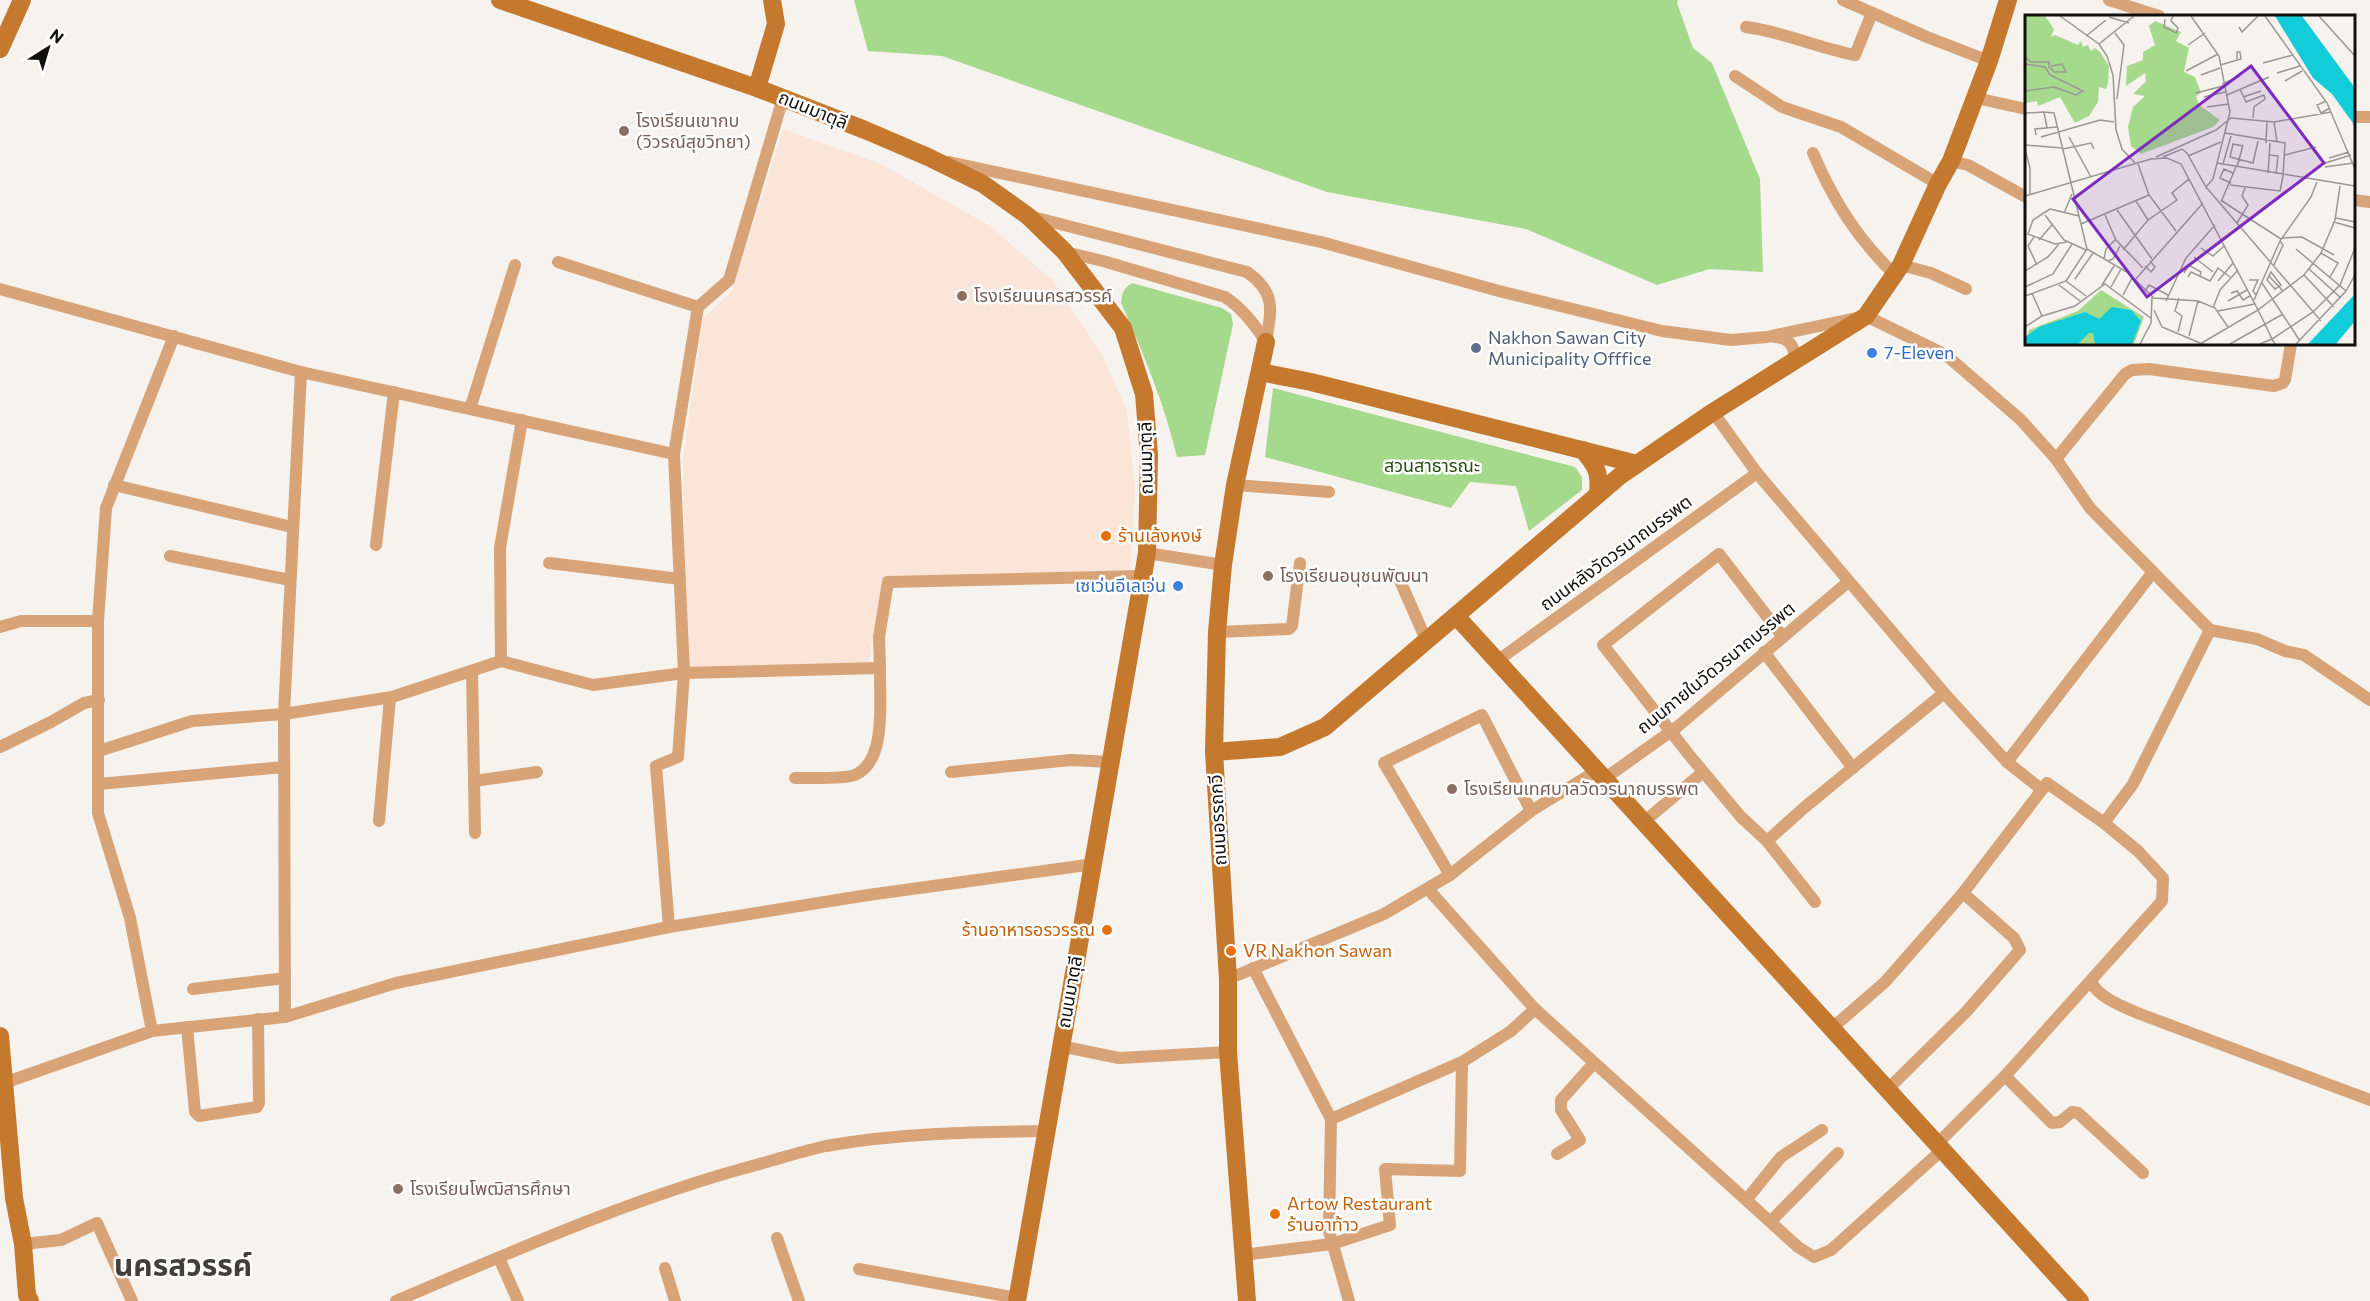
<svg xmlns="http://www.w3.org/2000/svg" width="2370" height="1301" font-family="Commissioner,'Noto Sans Thai',sans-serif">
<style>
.education{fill:#fbe4d8}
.green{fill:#a5d98b}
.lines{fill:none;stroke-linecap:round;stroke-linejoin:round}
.street{stroke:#d7a377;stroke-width:12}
.secondary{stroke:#c5792f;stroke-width:18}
.education-dot{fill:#8d6e63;stroke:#fff;stroke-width:2}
.service-dot{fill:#5c6f8a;stroke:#fff;stroke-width:2}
.shop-dot{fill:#3f7fe0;stroke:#fff;stroke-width:2}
.food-dot{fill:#e8710a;stroke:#fff;stroke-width:2}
.labels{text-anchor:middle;stroke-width:5;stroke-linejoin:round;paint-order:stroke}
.street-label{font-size:18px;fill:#11100e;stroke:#fff}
.education-label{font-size:18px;fill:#785e54;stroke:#fff;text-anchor:start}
.service-label{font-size:18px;fill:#4e5e75;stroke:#fff;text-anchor:start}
.shop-label{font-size:18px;fill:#366cbe;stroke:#fff;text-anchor:start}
.park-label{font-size:18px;fill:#274b10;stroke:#fff}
.food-label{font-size:18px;fill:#c56008;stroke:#fff;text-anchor:start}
.town-label{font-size:30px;font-weight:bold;fill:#423f3b;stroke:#fff}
.inset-road{fill:none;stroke:#9a9894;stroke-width:1.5}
.view{fill:#7b2cbf;fill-opacity:0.15;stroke:#7b2cbf;stroke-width:3}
.inset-edge{fill:none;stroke:#11100e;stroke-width:3}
</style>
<rect width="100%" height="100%" fill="#f6f2ed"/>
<polygon class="education" points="783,129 881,164 990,226 1053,281 1101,353 1127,411 1135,489 1130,572 884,579 872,639 869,665 686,670 683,460 703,319 732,291"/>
<g class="green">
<polygon points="854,0 1678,0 1677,3 1693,48 1712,63 1760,179 1763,272 1710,269 1657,285 1526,229 1327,192 942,56 868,51"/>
<path d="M 1132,283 L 1222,308 L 1231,314 L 1233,324 L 1205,455 L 1177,457 C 1164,403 1144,354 1121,303 C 1122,294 1123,288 1132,283 Z"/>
<polygon points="1273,388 1575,467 1582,477 1582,490 1529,531 1516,486 1470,482 1451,508 1265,457"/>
</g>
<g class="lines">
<g class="street">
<polyline points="1843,0 1927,37 1989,61"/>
<polyline points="2109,0 2159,16"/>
<path d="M 1746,27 C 1784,32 1818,48 1855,55 L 1872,13"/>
<polyline points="1735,76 1782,107 1841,127 1938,184"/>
<polyline points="1976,98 2026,109"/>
<polyline points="2354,117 2370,117"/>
<path d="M 1813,153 C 1834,202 1857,238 1895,275"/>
<polyline points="1951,161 1968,165 2026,197"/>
<polyline points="949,162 1321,242 1499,291 1662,331 1731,340 1767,337 1866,316 1946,355 2021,420 2056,459 2090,508 2210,630 2257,639 2285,651 2304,655 2370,700"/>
<polyline points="2354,200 2370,202"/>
<path d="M 1029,216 L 1247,272 C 1277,293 1271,310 1266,342"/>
<path d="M 1065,252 L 1103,261 L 1225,297 C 1243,309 1254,324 1266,342"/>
<polyline points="558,262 698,307"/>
<polyline points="1901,265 1931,273 1966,289"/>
<polyline points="0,289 301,372 674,454"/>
<path d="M 1774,337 C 1786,337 1795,344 1794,357 L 1790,363"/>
<polyline points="470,409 515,265"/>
<polyline points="1713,412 1757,473 1944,693 2007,762 2041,789"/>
<polyline points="2056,459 2125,374 2132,370 2149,369 2274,386 2283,383 2285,380 2291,344"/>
<polyline points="114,485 292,527"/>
<polyline points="1235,485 1329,492"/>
<polyline points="376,545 394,392"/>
<polyline points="1147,553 1223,565"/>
<polyline points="170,556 290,580"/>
<polyline points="549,563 680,579"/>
<polyline points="1398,576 1427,642"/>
<polyline points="0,627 21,621 98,621"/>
<polyline points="1217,632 1289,629 1292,626 1300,563"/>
<polyline points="1783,637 1719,554 1603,645 1690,756 1741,817 1767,841 1805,807 1944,693"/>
<polyline points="1764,652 1853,768"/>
<polyline points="501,661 500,548 522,420"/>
<polyline points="1497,661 1757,473"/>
<polyline points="472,671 475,833"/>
<polyline points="0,747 51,722 84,703 99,700"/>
<polyline points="99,751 192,721 284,714 392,697 501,661 593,685 684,673 880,668 879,637 888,582 1142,576"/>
<polyline points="2007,762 2153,572"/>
<polyline points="951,772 1071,760 1111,762"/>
<path d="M 795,778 C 807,778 845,779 855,775 C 888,761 879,697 880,668"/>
<polyline points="1604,779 1677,727 1848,582"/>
<polyline points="474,781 537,772"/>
<polyline points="99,784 284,767"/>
<polyline points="1652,815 1703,772"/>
<polyline points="379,821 390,698"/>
<polyline points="2104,823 2133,784 2210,630"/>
<polyline points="1767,841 1815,902"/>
<polyline points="1450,875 1384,763 1482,715 1531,811"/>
<polyline points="1428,889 1535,1009 1798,1247 1814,1257 1831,1250 1942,1150"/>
<polyline points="669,927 656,766 678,757 684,673 674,454 698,307 729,280 783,98"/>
<polyline points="1253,968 1331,1119 1329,1231 1349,1301"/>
<polyline points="1228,979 1384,914 1450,875 1531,811 1596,771"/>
<path d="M 2091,982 C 2099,998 2124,1007 2140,1014 L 2370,1100"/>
<polyline points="193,989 285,978"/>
<polyline points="285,1017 284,714 301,372"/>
<polyline points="187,1027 195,1112 199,1116 257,1107 259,1103 258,1019"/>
<polyline points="1831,1029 1885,982 1936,924 1963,893 2047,783 2104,823 2138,851 2163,878 2162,901 2005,1076 1937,1144"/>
<polyline points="152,1031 130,918 98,813 98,621 106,508 174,336"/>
<polyline points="1060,1046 1119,1058 1228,1052"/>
<polyline points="2005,1076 2052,1123 2060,1122 2072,1112 2078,1113 2143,1173"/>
<polyline points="4,1083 152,1031 285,1017 396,983 669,927 868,895 1094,864"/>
<polyline points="1887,1090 1966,1012 2020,950 2014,938 1963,893"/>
<polyline points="1331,1119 1462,1062"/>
<polyline points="1557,1154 1580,1140 1561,1110 1561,1100 1594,1063"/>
<polyline points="1747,1199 1781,1157 1822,1130"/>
<polyline points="1771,1221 1838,1153"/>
<polyline points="777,1238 799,1301"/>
<polyline points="23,1244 61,1240 97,1223 132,1301"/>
<polyline points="1243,1255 1332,1244 1390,1225 1385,1169 1460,1171 1462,1062 1511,1031 1535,1009"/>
<polyline points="499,1258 518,1301"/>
<polyline points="665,1268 675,1301"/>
<polyline points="859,1269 1017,1298"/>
<path d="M 396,1301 C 514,1251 632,1198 756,1165 C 779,1159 802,1151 826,1146 C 899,1133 973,1132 1047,1131"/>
</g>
<g class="secondary">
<polyline points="500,0 757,88 865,130 928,157 983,184 1028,216 1065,252 1123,328 1144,394 1149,455 1147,553 1017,1301"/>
<polyline points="0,49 22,0"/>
<polyline points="757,88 776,24 772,0"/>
<polyline points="1260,372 1311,382 1637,464"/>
<path d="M 1583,450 C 1597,467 1600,472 1598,494"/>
<polyline points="1457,617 2080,1301"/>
<polyline points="1214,752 1280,747 1325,727 1621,475 1713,412 1866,316 1901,265 1938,184 1951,161 1989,61 2008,0"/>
<polyline points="0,1036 14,1198 23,1244 27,1295 30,1301"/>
<polyline points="1247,1301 1228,1052 1228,979 1214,752 1217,632 1223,565 1235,485 1266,342"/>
</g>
</g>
<g class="education-dot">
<circle cx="624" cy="131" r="6"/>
<circle cx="962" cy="296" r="6"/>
<circle cx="1268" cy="576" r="6"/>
<circle cx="1452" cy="789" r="6"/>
<circle cx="398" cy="1189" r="6"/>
</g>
<circle class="service-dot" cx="1476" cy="348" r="6"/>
<g class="shop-dot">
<circle cx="1872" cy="353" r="6"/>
<circle cx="1178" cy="586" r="6"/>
</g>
<g class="food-dot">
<circle cx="1106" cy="536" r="6"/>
<circle cx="1107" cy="930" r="6"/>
<circle cx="1231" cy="951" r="6"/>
<circle cx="1275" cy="1214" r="6"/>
</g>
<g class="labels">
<g class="street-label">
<text transform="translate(813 110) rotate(22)" y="6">ถนนมาตุลี</text>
<text transform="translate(1146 458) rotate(-91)" y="6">ถนนมาตุลี</text>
<text transform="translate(1616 553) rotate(-36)" y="6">ถนนหลังวัดวรนาถบรรพต</text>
<text transform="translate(1716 668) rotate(-39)" y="6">ถนนภายในวัดวรนาถบรรพต</text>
<text transform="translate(1218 820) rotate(-93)" y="6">ถนนอรรถกวี</text>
<text transform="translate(1070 992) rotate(-80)" y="6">ถนนมาตุลี</text>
</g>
<g class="education-label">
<text x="636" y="127">โรงเรียนเขากบ<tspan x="636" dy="21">(วิวรณ์สุขวิทยา)</tspan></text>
<text x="974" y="302">โรงเรียนนครสวรรค์</text>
<text x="1280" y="582">โรงเรียนอนุชนพัฒนา</text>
<text x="1464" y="795">โรงเรียนเทศบาลวัดวรนาถบรรพต</text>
<text x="410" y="1195">โรงเรียนโพฒิสารศึกษา</text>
</g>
<g class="service-label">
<text x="1488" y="344">Nakhon Sawan City<tspan x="1488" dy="21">Municipality Offfice</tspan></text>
</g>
<g class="shop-label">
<text x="1884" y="359">7-Eleven</text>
<text x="1166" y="592" text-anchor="end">เซเว่นอีเลเว่น</text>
</g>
<g class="park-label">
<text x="1432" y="472">สวนสาธารณะ</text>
</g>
<g class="food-label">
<text x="1118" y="542">ร้านเล้งหงษ์</text>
<text x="1095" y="936" text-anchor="end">ร้านอาหารอรวรรณ</text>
<text x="1243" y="957">VR Nakhon Sawan</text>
<text x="1287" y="1210">Artow Restaurant<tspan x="1287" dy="21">ร้านอาท้าว</tspan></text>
</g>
<g class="town-label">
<text x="183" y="1276">นครสวรรค์</text>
</g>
</g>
<g transform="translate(2025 15)">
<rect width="330" height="330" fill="#f6f2ed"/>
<path d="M 0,1 L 20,1 L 29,14 L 26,22 L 30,20 L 53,30 L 56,26 L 58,32 L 63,30 L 66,36 L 70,33 L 75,37 L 84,51 L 83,68 L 81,74 L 74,72 L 73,87 L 64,101 L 50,108 L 35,82 L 13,91 L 12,86 L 1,88 L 0,96 ZM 130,6 L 156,17 L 151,26 L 164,33 L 159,57 L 170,62 L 176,78 L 171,81 L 174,90 L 195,105 L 188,112 L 116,139 L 106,131 L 103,112 L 108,92 L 120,81 L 108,79 L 121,66 L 120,58 L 101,71 L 102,51 L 118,45 L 118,37 L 130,30 L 124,11 ZM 76,275 L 119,302 L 109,329 L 0,329 L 4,315 L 53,296 Z" fill="#a5d98b"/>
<path d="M 250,1 L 277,1 L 330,73 L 330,111 L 307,79 L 288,63 ZM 330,279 L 330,306 L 311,329 L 283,329 ZM 87,292 L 106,295 L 116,306 L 107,329 L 70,329 L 68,318 L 64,318 L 53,329 L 0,329 L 0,322 L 14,312 L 60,297 L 74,304 Z" fill="#13ccda"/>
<path class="inset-road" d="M 35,1 L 74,29 L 82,41 L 88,60 L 91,115 L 97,134 L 110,148M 166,1 L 194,41 L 205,97 L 188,164 L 181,172M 240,1 L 302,88 L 330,154M 294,1 L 330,41M 84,2 L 104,8M 140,4 L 139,12 L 151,18 L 153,13 L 146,6 L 148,1M 214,12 L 217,17 L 233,1M 90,18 L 99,30 L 92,84M 61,21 L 81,5M 74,29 L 109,1M 163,30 L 180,18M 0,42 L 6,47 L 24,47 L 24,53M 238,48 L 268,40M 0,49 L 20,52 L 25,60 L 58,76 L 51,80 L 29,72 L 0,76M 195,50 L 216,44 L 215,37 L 212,37 L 212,44M 25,52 L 29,57 L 41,57 L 37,49 L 26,51M 161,56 L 193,39M 252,58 L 275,51M 176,60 L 195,53M 260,66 L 277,56M 197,69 L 215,61M 215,74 L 221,87 L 239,80M 171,78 L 198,71M 202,80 L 244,62M 179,82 L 200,77M 218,82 L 236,76M 301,86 L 292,90 L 296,98 L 305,93M 182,92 L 204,89M 0,98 L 19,97M 228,103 L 229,92 L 240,84 L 239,80M 249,107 L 252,127M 22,113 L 19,97 L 29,98 L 62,234 L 102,257 L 129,283 L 173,286 L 190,293 L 203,312M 200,118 L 260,128 L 258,161M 11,120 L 10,114 L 32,112M 16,122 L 75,105 L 89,107M 44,122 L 66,162M 241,128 L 242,106M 0,130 L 37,133M 218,131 L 208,129 L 205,142 L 228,148 L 233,126M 0,134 L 5,153 L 5,180M 38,134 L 66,128 L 69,134M 162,138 L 181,172 L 296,306M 245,140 L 253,141 L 251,159M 260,140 L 291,132M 163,141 L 196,127M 131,142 L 191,115 L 206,103 L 249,107 L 306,97M 138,142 L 157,134 L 162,138M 304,143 L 324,137M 192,148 L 330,171M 300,148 L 326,140M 113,149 L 124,180 L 151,216M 198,149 L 206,121M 212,152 L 218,130M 300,152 L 328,148M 243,158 L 245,128M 206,168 L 195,163 L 199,154 L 208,158M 205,170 L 255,176 L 258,161M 0,181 L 126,144 L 142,143 L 156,149 L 233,295 L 175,329M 111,186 L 123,205M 197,186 L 256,224M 196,187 L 211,152M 25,194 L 8,205 L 3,219 L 30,229 L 42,227M 25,194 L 54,201M 92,195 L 127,244M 39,198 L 47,179M 20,200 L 39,225 L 61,235M 80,200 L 91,225 L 118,253M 311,203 L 330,207M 309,207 L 330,213M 212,208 L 223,190 L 217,181 L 220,173M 56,209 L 124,180M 9,222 L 3,231 L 12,250M 257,223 L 277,222 L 309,240M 14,225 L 27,210M 176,233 L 188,241 L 199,231M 271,234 L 321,276 L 271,329M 98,235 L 123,205 L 152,185 L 147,178 L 164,164M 296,238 L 313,248 L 305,262M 169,242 L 188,257M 79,244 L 81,234 L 90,225M 83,246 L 88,244 L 95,231M 249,250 L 258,230 L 255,226M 120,251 L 126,257 L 130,252 L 125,246M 284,254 L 316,283M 0,256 L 23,242 L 34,229M 246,257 L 256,270 L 250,274 L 242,265 ZM 159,258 L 164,250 L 176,257 L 175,261M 279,260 L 309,292M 244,261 L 258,276M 163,262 L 166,257 L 185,266 L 193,253 L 205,262M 50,264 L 68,238M 110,265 L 178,188M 224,265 L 233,265 L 228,276 L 231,280M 41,266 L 61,281M 193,266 L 208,248M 237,268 L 275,326M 34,270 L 55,286M 77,270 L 89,251M 0,272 L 28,259 L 47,229M 86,272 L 96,254M 120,276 L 124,270 L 143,280M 321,276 L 330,260M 7,278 L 17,301M 206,278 L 212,276 L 218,285 L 225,281M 98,280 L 107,263M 0,281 L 41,266 L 62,234M 229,285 L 255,226 L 286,182 L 292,167M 141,286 L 161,243 L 190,210M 203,286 L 222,275M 188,293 L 195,275 L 213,255M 129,295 L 137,312 L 175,328M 193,296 L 230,289M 240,309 L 233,295 L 279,260 L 296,238 L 310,205 L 315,171M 0,312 L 17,301 L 50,291 L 80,269 L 127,304M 153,317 L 157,301 L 150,296 L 154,283M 164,321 L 173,286M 115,329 L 126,308 L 127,282M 205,329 L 258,299M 235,329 L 247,324 L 240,309M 250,329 L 247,324 L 288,297 L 315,270 L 330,233"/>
<path class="view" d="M 226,51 L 299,148 L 122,282 L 48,184 Z"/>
<rect width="330" height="330" class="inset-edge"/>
</g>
<g transform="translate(48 48) rotate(37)" stroke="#ffffff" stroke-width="4.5" paint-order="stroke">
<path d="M0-4.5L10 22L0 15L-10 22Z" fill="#11100e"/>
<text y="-9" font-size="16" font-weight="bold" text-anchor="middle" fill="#11100e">N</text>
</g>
</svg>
